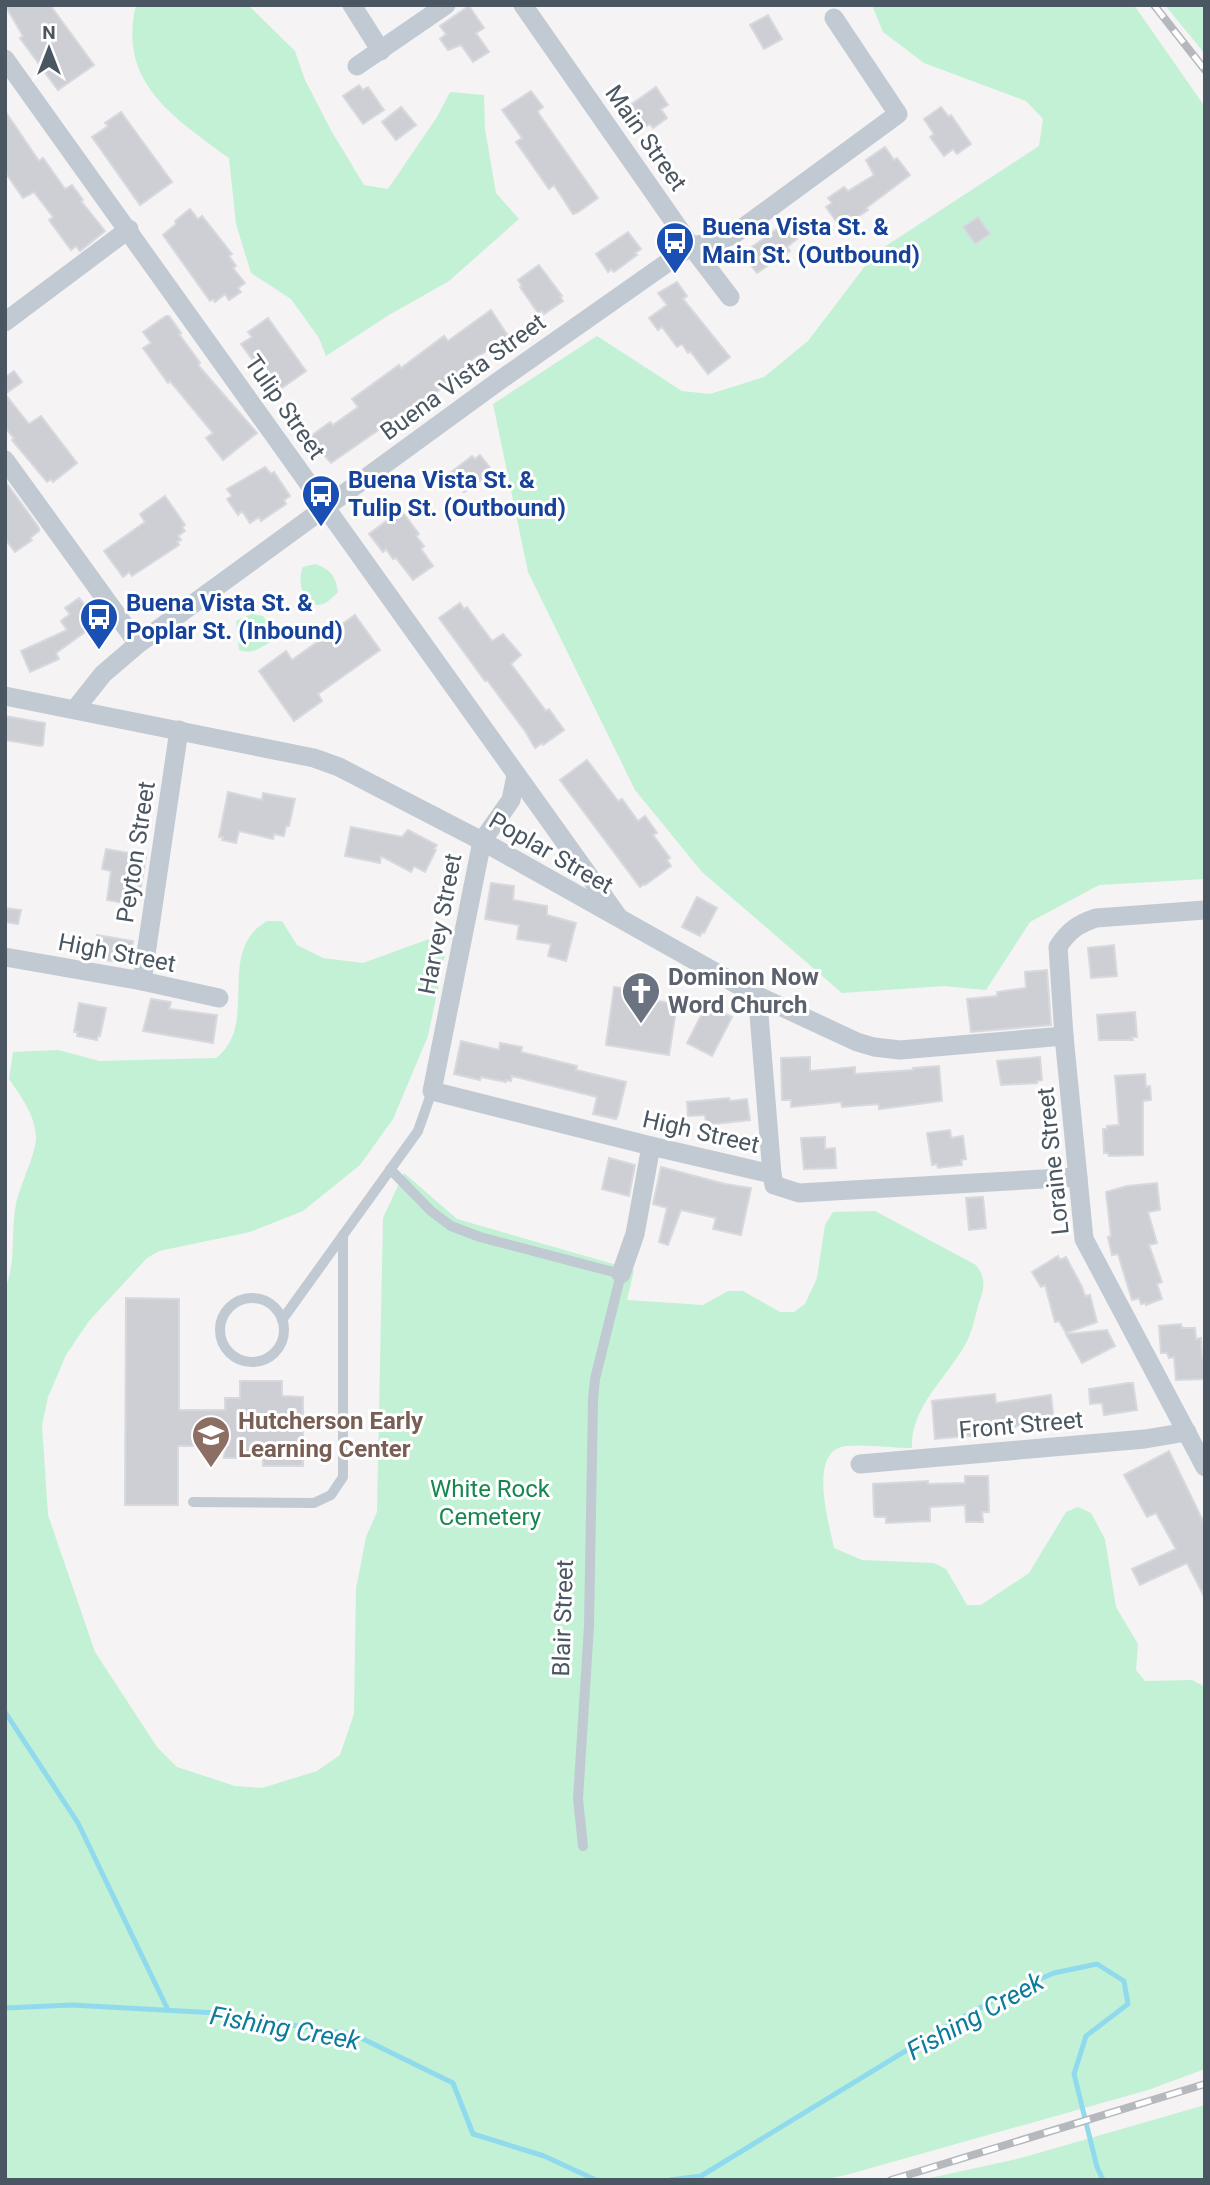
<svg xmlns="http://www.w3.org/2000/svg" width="1210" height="2185" font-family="Roboto,sans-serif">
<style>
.green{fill:#c3f1d5}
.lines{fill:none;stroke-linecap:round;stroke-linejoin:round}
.stream{stroke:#90daee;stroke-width:5}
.building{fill:#cdcfd5;stroke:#d7d9de;stroke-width:2}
.lane{stroke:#c1cad2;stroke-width:10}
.street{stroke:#c1cad2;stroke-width:19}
.rail-casing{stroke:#b5b8bd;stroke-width:8}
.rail{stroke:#fff;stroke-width:5;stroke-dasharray:16;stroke-linecap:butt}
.labels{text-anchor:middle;stroke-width:6;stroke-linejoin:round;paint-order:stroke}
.street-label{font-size:24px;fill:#4a5661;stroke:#fff}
.transit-label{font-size:24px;font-weight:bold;fill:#164399;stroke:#fff;text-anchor:start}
.worship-label{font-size:24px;font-weight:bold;fill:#5b616d;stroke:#fff;text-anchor:start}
.education-label{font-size:24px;font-weight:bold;fill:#785e54;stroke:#fff;text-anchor:start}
.park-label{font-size:24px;fill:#17864f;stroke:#fff}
.water-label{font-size:26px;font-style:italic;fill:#0c7c9b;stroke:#fff}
</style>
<rect width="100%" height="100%" fill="#f5f3f3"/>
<g class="green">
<path d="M 136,5 L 248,5 L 295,51 L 305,80 L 332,132 L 364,185 L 388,189 L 437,117 L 450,92 L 484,95 L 485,129 L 496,193 L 519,219 L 449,281 L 389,315 L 326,356 L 319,338 L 291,299 L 251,273 L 236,224 L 229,158 C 175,118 117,83 136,5 Z"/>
<polygon points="872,5 1134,5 1205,107 1205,879 1099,885 1030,922 986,990 944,986 842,993 702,872 635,790 528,572 493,404 597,336 682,391 710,394 764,377 808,341 875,253 1039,146 1043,119 1026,101 924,63 883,32"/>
<polygon points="1165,5 1205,5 1205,54"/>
<path d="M 315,564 C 330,569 336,576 338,592 C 333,597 327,604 319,605 C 302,605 297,579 303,567 Z"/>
<path d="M 252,614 L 263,616 L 271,627 L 270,642 C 260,648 252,655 239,650 L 236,621 Z"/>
<path d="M 267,921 L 282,921 L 297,945 L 323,958 L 363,963 L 429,939 L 446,950 L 428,1036 L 393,1119 L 360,1165 L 303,1211 L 250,1232 L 159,1251 L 147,1258 L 89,1321 L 66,1355 L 48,1397 L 42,1425 L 48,1515 L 95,1652 L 157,1747 L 177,1767 L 235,1786 L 262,1788 L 317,1771 L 340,1755 L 354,1714 L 356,1589 L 366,1537 L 377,1512 L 383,1218 L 404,1173 L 457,1219 L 634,1270 L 627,1300 L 703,1305 L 728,1291 L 743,1291 L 780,1312 L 794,1312 L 805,1304 L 817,1278 L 825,1225 L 833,1212 L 875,1211 L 976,1265 C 987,1280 984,1289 978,1306 C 975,1318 972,1332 966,1343 C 948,1377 910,1407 912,1448 C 891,1448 868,1444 846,1446 C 807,1450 829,1523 834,1548 L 862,1560 L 934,1563 L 946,1569 L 967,1605 L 981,1605 L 1029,1573 L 1066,1512 L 1078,1507 L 1091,1513 L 1105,1539 L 1116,1607 L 1138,1644 L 1136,1670 L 1145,1681 L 1192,1680 L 1205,1687 L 1205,2069 L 1148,2090 L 846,2175 L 822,2180 L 5,2180 L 5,1288 C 17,1262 10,1232 16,1204 C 20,1185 36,1154 36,1137 C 35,1114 21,1097 9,1079 L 13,1052 L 58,1050 L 100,1061 L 216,1058 C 261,1023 214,952 267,921 Z"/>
<polygon points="1205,2105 1205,2180 921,2180 1021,2158"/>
</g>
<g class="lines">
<g class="stream">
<polyline points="5,1712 78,1823 168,2010"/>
<polyline points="5,2008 72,2005 217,2013 355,2035 453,2083 473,2134 544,2156 596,2180"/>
<polyline points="670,2180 701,2176 938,2031 1007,1993 1054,1973 1097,1964 1124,1981 1128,2004 1086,2036 1074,2074 1097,2167 1103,2180"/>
</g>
</g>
<g class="building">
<polygon points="5,5 50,5 94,65 58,90 20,38 23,36"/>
<polygon points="469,6 484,28 476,33 489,52 473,62 461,45 448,50 440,39 446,34 440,26"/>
<polygon points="768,15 782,39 764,49 750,25"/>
<polygon points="359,85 363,90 368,87 384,110 363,124 343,96"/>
<polygon points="656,87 668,105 661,109 667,118 653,128 650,124 643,128 629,106"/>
<polygon points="531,91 543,107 538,111 539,114 598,198 578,212 573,214 554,185 549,189 516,142 522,138 502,110"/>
<polygon points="401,107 416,125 396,140 382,122"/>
<polygon points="941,107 949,117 951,115 971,144 957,154 953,149 944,156 930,137 934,134 924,119"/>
<polygon points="5,111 39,161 43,158 65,189 72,185 83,200 81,201 105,231 80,251 76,246 71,250 49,220 53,217 34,192 23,198 5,172"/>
<polygon points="121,112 172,182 140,205 92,137 108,126 105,123"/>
<polygon points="885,147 894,160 897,158 910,175 866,208 868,210 841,228 826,207 832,203 828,198 844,187 848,191 874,175 866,160"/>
<polygon points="190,209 198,219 202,216 232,254 229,256 236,266 233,268 245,283 238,288 241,292 229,300 225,294 215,302 213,299 210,301 163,235 176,224 175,221"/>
<polygon points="978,217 990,234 975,244 963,227"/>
<polygon points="785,223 797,239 787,247 790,251 757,273 742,254"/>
<polygon points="628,232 641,249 635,253 637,255 614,272 611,269 608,272 596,254"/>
<polygon points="539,265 562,296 560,297 563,301 544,314 542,311 538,313 520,287 522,286 518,280"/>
<polygon points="677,282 687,296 683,299 730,357 708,374 690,351 688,353 682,344 677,347 662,327 658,330 649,318 667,305 658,293"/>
<polygon points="491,310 510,339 492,352 490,349 465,364 468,369 382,432 380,429 331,463 323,454 319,456 307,439 330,422 333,425 358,407 352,399 399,365 401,368 444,336 448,341"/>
<polygon points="166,316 169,316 181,333 179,334 200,363 198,365 257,433 223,460 206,438 213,433 170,381 168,383 143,348 151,343 143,332"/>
<polygon points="268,318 306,371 276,392 241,344 252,337 248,332"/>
<polygon points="14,371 22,382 5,394 29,424 41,416 77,463 53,482 51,479 47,482 12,440 14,438 5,428 5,377"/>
<polygon points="480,455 491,469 485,474 487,476 464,492 450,473 472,456 475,459"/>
<polygon points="265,467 271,474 274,472 290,496 284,500 286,504 261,521 259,517 250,523 242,511 238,515 227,499 232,496 227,489"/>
<polygon points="5,481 39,528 39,531 30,538 32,540 15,552 5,539"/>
<polygon points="165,496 185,525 182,527 185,531 178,536 181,540 177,542 179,545 132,576 129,572 123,577 104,551 145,522 140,514"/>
<polygon points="401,510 419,534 416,536 424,546 421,549 433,566 413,580 396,558 393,559 386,549 383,552 369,534"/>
<polygon points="79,598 99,622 56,653 59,659 30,672 21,651 67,630 61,621 70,614 65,608"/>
<polygon points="460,603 464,609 467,607 492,641 503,634 521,655 511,664 546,711 549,709 564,730 543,745 542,743 535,748 525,731 487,680 485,681 439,618"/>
<polygon points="355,615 380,650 318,694 322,701 294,721 259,671 286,651 292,660"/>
<polygon points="5,716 45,723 43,745 40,746 5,740"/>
<polygon points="587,760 618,801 622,799 638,821 645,816 657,833 653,835 670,858 667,860 671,866 645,885 644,884 640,887 560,780"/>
<polygon points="228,792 262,800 263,793 295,799 289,826 286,826 284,836 274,834 273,839 239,831 236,843 222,840 223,837 219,837"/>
<polygon points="351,827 402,837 408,830 437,845 434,849 436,850 425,872 414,866 411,872 381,856 380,863 345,856"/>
<polygon points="106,849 146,856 138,904 135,903 134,905 107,900 111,871 102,869"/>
<polygon points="491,883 514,886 513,900 547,906 547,915 576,923 566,961 548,956 551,944 517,939 519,925 485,919"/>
<polygon points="697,897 717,908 704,933 702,932 700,936 682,927"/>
<polygon points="5,908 21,910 18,924 5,922"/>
<polygon points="97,935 133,941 129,964 93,958"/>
<polygon points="1114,945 1117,976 1091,978 1088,948"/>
<polygon points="1047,970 1051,1025 971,1032 967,999 997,996 997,992 1026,988 1025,972"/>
<polygon points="614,987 659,993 658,1001 677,1004 669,1055 606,1045"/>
<polygon points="151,999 171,1002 169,1009 217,1015 213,1043 143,1031"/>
<polygon points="79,1003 106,1008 100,1036 98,1036 97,1040 77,1036 78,1032 74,1032"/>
<polygon points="707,1004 732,1017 712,1056 687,1043"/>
<polygon points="1135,1012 1137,1037 1132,1037 1133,1040 1099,1040 1097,1015"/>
<polygon points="461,1041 499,1050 500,1043 522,1047 521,1052 577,1066 576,1070 626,1082 618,1115 616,1119 593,1114 597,1097 512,1076 511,1081 506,1080 506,1082 481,1077 480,1080 454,1074"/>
<polygon points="810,1057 810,1071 855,1067 855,1074 913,1070 913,1068 939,1066 942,1101 879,1109 879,1104 842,1107 841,1102 791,1107 791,1100 782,1100 781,1058"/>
<polygon points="1040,1057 1042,1080 1037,1081 1037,1083 1001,1085 997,1061"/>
<polygon points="1145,1074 1146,1087 1150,1086 1151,1100 1143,1101 1143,1155 1109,1156 1108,1153 1104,1153 1103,1129 1107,1129 1107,1126 1119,1125 1115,1076"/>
<polygon points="729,1098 730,1101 747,1099 750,1120 706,1125 705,1115 688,1116 687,1102"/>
<polygon points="950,1130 951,1138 963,1136 966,1159 961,1160 962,1165 938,1168 937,1164 932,1165 927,1133"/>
<polygon points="825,1137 825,1149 835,1148 836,1168 804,1169 801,1138"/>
<polygon points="609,1158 635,1165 629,1196 602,1189"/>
<polygon points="661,1167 725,1184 751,1188 741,1235 713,1229 716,1218 681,1210 668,1245 659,1242 667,1208 653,1204"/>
<polygon points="1157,1183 1160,1210 1148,1212 1157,1243 1149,1245 1162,1282 1157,1284 1162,1299 1146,1305 1146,1303 1141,1304 1139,1298 1132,1300 1118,1254 1112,1255 1108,1237 1111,1236 1106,1192 1127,1186"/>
<polygon points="983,1197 986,1228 969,1230 966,1198"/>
<polygon points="1058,1256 1060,1260 1066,1257 1082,1287 1085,1296 1090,1295 1097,1322 1066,1333 1059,1321 1055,1322 1045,1285 1041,1287 1032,1272"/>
<polygon points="126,1298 179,1299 179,1410 225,1410 225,1398 240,1398 240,1381 282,1381 282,1396 303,1397 303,1466 263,1466 263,1458 224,1458 225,1446 178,1446 178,1505 125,1505"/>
<polygon points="1181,1324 1182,1328 1195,1328 1196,1339 1201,1338 1202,1358 1205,1358 1205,1379 1176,1380 1174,1357 1169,1358 1167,1353 1161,1353 1159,1326"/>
<polygon points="1107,1330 1115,1346 1082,1363 1066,1334"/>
<polygon points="1128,1383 1133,1383 1137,1410 1104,1415 1102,1403 1090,1404 1089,1389"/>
<polygon points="995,1394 996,1403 1051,1395 1054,1423 1051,1424 1051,1429 1031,1432 1030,1425 999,1428 1000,1433 935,1439 932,1401"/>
<polygon points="1169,1451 1205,1525 1205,1598 1187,1563 1140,1585 1132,1569 1176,1549 1156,1513 1147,1517 1124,1475"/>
<polygon points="965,1476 988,1476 989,1512 982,1512 983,1522 966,1522 965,1505 930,1507 930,1521 886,1523 886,1517 875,1517 874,1515 873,1484 928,1481 928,1484 965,1483"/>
</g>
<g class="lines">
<g class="lane">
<polyline points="390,1169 431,1211 451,1226 480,1237 621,1274 595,1379 593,1400 589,1626 578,1799 583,1846"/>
<circle cx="252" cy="1330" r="32"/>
<polyline points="282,1320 418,1131 432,1091"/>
<polyline points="193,1502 314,1503 331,1495 343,1477 343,1235"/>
</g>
<g class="street">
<polyline points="352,5 381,51"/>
<polyline points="523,5 691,246 730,297"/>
<polyline points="5,59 617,915"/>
<polyline points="357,66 446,5"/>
<polyline points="5,322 129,229"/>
<polyline points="5,460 138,644"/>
<polyline points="5,696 314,758 339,767 482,841 756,995 857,1042 874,1047 900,1050 1064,1036"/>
<polyline points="76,708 103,674 138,644 496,383 691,246 718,241 733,235 898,114 834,18"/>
<polyline points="516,775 511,800 482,841 432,1091 651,1146 772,1174 774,1185 799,1193 1078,1177"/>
<path d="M 1205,910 L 1096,918 C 1078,924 1068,931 1058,947 L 1064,1036 L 1084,1239 L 1205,1467"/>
<polyline points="5,957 142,981 219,998"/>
<polyline points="142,981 179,730"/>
<polyline points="765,1000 759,1015 772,1174"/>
<polyline points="621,1274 635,1234 651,1146"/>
<polyline points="860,1464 1145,1439 1187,1432"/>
</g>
<defs>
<g id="rail">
<polyline points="1154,5 1205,70"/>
<polyline points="891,2180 1205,2084"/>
</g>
</defs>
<use href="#rail" class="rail-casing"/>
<use href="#rail" class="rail"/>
</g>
<defs>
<symbol id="bus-pin" viewBox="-11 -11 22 30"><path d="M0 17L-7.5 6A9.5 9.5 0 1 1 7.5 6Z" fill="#1a4fb4" stroke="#fff"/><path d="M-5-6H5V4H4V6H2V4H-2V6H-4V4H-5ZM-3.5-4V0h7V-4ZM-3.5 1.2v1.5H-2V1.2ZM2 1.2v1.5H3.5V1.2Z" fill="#fff"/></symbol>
<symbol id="church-pin" viewBox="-11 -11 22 30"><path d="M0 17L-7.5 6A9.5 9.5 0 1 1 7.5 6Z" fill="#6b7280" stroke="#fff"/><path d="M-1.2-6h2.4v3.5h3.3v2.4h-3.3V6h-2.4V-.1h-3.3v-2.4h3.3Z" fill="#fff"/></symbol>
<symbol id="school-pin" viewBox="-11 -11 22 30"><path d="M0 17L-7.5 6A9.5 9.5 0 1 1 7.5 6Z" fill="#8d6e63" stroke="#fff"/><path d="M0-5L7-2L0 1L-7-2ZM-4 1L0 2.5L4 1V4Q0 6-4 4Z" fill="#fff"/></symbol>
</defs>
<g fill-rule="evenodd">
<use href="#bus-pin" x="653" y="219" width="44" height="60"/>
<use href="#bus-pin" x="299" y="472" width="44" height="60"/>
<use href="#bus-pin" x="77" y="595" width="44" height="60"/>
<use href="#church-pin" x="619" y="969" width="44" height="60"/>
<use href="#school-pin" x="189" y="1413" width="44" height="60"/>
</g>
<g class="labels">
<g class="street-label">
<text transform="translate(646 138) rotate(55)" y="8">Main Street</text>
<text transform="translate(463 377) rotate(-36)" y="8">Buena Vista Street</text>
<text transform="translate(285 407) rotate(55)" y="8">Tulip Street</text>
<text transform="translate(136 852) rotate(-81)" y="8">Peyton Street</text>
<text transform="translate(551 853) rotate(30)" y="8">Poplar Street</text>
<text transform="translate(440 924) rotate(-79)" y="8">Harvey Street</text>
<text transform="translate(117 953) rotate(11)" y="8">High Street</text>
<text transform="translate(701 1132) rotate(13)" y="8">High Street</text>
<text transform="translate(1053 1161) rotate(-96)" y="8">Loraine Street</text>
<text transform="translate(1021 1425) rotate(-5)" y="8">Front Street</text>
<text transform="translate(563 1618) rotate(-88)" y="8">Blair Street</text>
</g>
<g class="transit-label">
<text x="702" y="235">Buena Vista St. &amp;<tspan x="702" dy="28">Main St. (Outbound)</tspan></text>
<text x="348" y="488">Buena Vista St. &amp;<tspan x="348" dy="28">Tulip St. (Outbound)</tspan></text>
<text x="126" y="611">Buena Vista St. &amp;<tspan x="126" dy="28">Poplar St. (Inbound)</tspan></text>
</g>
<g class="worship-label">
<text x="668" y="985">Dominon Now<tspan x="668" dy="28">Word Church</tspan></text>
</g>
<g class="education-label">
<text x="238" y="1429">Hutcherson Early<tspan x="238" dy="28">Learning Center</tspan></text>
</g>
<g class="park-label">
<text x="490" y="1497">White Rock<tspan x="490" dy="28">Cemetery</tspan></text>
</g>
<g class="water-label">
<text transform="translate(975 2016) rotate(-29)" y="9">Fishing Creek</text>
<text transform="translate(285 2028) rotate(10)" y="9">Fishing Creek</text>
</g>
</g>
<rect width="1210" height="2185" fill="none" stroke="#4a5661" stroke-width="14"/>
<g transform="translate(49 49)" stroke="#ffffff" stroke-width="5" paint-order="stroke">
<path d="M0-5L12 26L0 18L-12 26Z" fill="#4a5661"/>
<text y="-10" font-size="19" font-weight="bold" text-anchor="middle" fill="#4a5661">N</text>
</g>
</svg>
